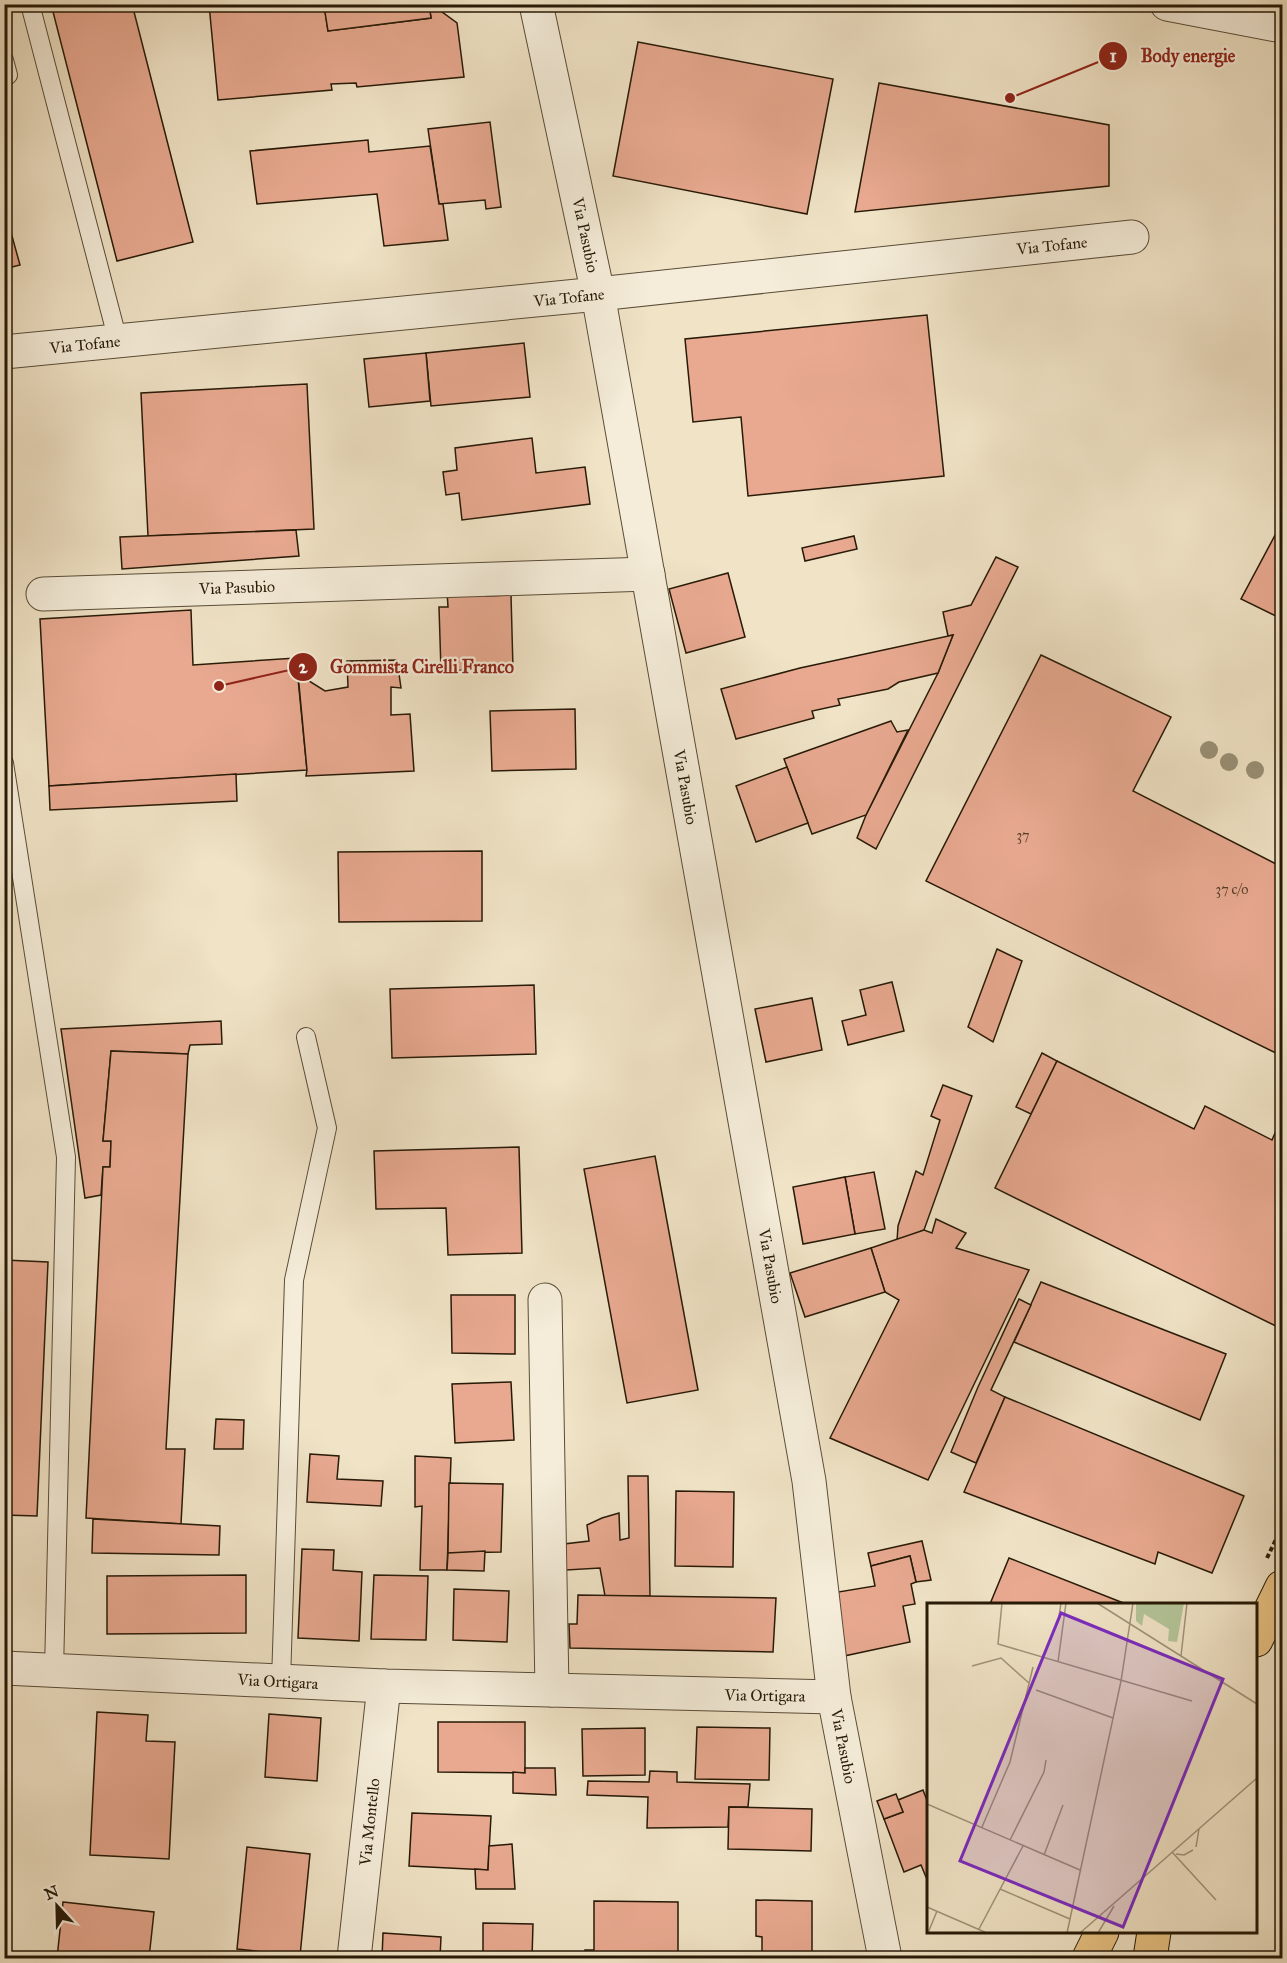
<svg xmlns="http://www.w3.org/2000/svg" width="1287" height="1963" font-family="'IM FELL Great Primer',serif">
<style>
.building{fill:#e8a990;stroke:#271a07;stroke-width:1.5}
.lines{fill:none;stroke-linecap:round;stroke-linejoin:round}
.lane-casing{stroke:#594c37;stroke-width:20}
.street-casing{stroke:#594c37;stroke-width:35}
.primary-casing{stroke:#271a07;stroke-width:35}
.path{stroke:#271a07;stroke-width:4;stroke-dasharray:4.5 3;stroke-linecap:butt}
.lane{stroke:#f5edda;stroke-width:18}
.street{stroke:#f5edda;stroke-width:33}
.primary{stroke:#e8c283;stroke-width:33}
.tree{fill:#999075}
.labels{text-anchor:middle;stroke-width:4.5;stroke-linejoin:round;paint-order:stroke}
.number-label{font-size:14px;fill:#573e29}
.street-label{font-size:16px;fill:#271a07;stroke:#f5edda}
.inset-road{fill:none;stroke:#a0937a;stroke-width:1.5}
.view{fill:#7b2cbf;fill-opacity:0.15;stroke:#7b2cbf;stroke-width:3}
.inset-edge{fill:none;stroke:#271a07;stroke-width:3}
.leader{fill:none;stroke:#8f2418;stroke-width:2}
.callout-dot{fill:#8f2418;stroke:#f5edda;stroke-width:2}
.mark-label{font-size:18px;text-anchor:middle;font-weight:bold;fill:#fff}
.callout-label{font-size:18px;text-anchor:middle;font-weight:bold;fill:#8f2418;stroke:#f5edda;stroke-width:4.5;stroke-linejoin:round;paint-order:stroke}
</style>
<rect width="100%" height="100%" fill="#f0e3c6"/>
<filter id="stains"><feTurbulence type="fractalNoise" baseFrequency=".00333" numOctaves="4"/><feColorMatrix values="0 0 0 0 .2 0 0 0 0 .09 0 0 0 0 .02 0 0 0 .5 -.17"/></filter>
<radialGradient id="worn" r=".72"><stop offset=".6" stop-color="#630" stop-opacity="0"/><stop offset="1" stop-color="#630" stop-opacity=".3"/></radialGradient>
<g class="building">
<polygon points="51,4 132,4 193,242 117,261"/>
<polygon points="209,4 324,4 328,31 431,18 429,4 431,4 457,23 464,77 357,87 356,83 331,84 332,90 218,100"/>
<polygon points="342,4 429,4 431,18 328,31 324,6"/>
<polygon points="638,42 833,79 807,214 613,176"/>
<polygon points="879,83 1109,125 1109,186 855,212"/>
<polygon points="490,122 501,207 486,209 485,200 439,204 428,129"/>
<polygon points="368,140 369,152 430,146 439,204 443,204 448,240 384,246 377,194 257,204 250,151"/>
<polygon points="4,207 20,265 4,269"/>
<polygon points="927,315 944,476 748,496 741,417 693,422 685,339"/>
<polygon points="524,343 530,397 431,406 426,353"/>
<polygon points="426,353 430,401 369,407 364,359"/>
<polygon points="307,384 314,529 148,536 141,393"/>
<polygon points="532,438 536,473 585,467 590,504 462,520 459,493 446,495 443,472 457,470 455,448"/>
<polygon points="1281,524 1282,525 1282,619 1241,599"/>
<polygon points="296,530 299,556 122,569 120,537"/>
<polygon points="854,536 857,549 805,561 802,548"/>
<polygon points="996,557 1018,567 876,849 857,838 866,815 938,673 953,635 948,636 943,612 971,605"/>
<polygon points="728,573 745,637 686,653 669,589"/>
<polygon points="486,590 486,596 511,595 513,669 441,671 439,607 448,607 447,591"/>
<polygon points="191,610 193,665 296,658 307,770 49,786 40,619"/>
<polygon points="953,635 938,673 899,682 888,689 838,699 840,705 812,711 814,718 736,739 721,689 800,668"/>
<polygon points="1041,655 1171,717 1133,791 1282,867 1282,1056 926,881"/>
<polygon points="397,660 401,688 391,687 391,715 410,714 414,771 306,776 307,770 298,674 325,691 348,687 347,661"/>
<polygon points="575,709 576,769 492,771 490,711"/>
<polygon points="891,721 897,732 908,730 866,815 812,834 784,759"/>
<polygon points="787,767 808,823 756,842 736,786"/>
<polygon points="236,774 237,801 50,810 49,786"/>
<polygon points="482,851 482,921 339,922 338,852"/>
<polygon points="997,949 1022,961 993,1042 968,1027"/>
<polygon points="892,982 904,1031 848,1045 842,1021 866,1015 860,990"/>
<polygon points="534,985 536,1054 392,1058 390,989"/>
<polygon points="812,998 822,1050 766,1062 755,1009"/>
<polygon points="221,1021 222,1044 190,1045 188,1054 111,1051 103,1141 111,1141 110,1167 103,1167 101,1195 85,1198 61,1029"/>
<polygon points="111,1051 188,1054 166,1449 185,1449 181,1524 86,1518 103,1167 110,1167 111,1141 103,1141"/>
<polygon points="1042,1053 1057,1061 1031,1114 1016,1107"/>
<polygon points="1057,1061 1194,1129 1205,1106 1272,1140 1275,1133 1282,1137 1282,1329 995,1188"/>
<polygon points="943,1085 972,1096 924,1230 897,1241 898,1226 916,1171 923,1175 940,1120 931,1116"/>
<polygon points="519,1147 522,1253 448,1255 446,1208 376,1209 374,1151"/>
<polygon points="655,1156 698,1390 627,1403 584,1169"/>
<polygon points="874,1172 885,1229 855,1234 845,1177"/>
<polygon points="845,1177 855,1234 803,1244 793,1187"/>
<polygon points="936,1219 966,1233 956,1248 1029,1270 928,1480 830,1438 899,1300 885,1292 871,1248 924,1230 932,1233"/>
<polygon points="871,1248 885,1292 805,1317 790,1273"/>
<polygon points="4,1260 48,1262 37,1516 4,1515 4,1318 7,1273 4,1273"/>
<polygon points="4,1273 7,1273 4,1318"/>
<polygon points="1041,1282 1226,1354 1200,1420 1014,1342"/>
<polygon points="451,1295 515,1295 515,1354 452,1353"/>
<polygon points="1019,1299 1031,1305 991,1390 1005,1397 976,1463 951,1452 978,1387"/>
<polygon points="511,1382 514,1440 455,1443 452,1384"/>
<polygon points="1005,1397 1244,1496 1212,1573 1158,1552 1155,1564 964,1492"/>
<polygon points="216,1419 244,1420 243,1449 214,1449"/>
<polygon points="310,1454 339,1456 337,1479 383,1481 381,1506 307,1502"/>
<polygon points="415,1456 451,1458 447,1570 420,1570 422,1506 415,1507"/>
<polygon points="628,1476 648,1476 650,1596 605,1596 600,1568 566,1570 564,1544 589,1541 587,1525 602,1518 619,1513 620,1540 629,1538"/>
<polygon points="449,1483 503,1484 501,1552 448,1553"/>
<polygon points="676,1491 734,1492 733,1567 675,1566"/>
<polygon points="93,1519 220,1526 219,1555 92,1553"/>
<polygon points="922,1541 931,1580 916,1582 910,1556 871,1566 868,1553"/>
<polygon points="302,1549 334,1550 333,1570 362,1572 359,1641 298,1638"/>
<polygon points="485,1551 484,1571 447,1570 448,1553"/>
<polygon points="910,1556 916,1582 911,1584 915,1604 903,1606 910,1642 844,1656 832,1593 875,1586 871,1566"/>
<polygon points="1009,1558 1126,1604 990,1604"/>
<polygon points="246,1575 246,1633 107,1634 107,1576"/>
<polygon points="374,1575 428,1576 426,1640 371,1639"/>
<polygon points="454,1589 509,1591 507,1642 453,1640"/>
<polygon points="578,1595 776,1598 773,1652 570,1648 569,1624 577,1624"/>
<polygon points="97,1712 148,1715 146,1741 175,1742 169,1859 90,1855"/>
<polygon points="269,1714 321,1718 317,1781 265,1777"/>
<polygon points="438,1722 525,1722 525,1773 438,1772"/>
<polygon points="697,1727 770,1728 769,1780 695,1779"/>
<polygon points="645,1728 645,1775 583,1776 582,1729"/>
<polygon points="525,1768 555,1768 556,1795 513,1793 513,1772 525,1773"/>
<polygon points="650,1771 677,1772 677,1782 750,1784 748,1807 729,1807 728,1827 647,1828 648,1797 587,1795 588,1781 649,1782"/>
<polygon points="923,1790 928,1803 928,1876 926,1877 921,1865 904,1872 884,1819 903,1812 898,1800"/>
<polygon points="896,1794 903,1812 884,1819 877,1801"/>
<polygon points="729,1807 812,1809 811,1851 728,1849"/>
<polygon points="412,1813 491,1816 488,1870 409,1866"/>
<polygon points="512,1844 515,1889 476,1889 475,1869 488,1870 489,1846"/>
<polygon points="247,1847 310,1854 300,1956 237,1949"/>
<polygon points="756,1900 812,1901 812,1958 762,1958 762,1937 756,1936"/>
<polygon points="594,1901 678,1902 678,1952 687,1952 687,1958 585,1958 585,1950 594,1950"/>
<polygon points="63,1902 154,1912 149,1958 57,1958"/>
<polygon points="483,1923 533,1924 532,1958 483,1958"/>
<polygon points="383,1933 441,1937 440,1958 382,1958"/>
</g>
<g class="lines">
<defs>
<g id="lane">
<polyline points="30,4 118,341"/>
<polyline points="4,60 8,75"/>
<polyline points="4,763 66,1157 54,1671"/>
<polyline points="281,1681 294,1280 327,1128 306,1037"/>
</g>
<g id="street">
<polyline points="536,4 598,294 809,1481 834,1697 885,1958"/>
<polyline points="1167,4 1282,26"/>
<polyline points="4,352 598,294 1132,237"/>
<polyline points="43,594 648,574"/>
<polyline points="545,1300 552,1690"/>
<polyline points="4,1668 384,1686 834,1697"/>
<polyline points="354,1958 384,1686"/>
</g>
<g id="primary">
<polyline points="1256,1640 1282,1587"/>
<polyline points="1089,1958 1102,1932"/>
<polyline points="1150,1958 1154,1932"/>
</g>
</defs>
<use href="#lane" class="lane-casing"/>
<use href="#street" class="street-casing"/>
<use href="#primary" class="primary-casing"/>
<polyline class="path" points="1267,1558 1282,1527"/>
<use href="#lane" class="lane"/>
<use href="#street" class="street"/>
<use href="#primary" class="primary"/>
</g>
<g class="tree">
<circle cx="1209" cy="750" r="9"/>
<circle cx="1229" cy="762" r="9"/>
<circle cx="1255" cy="770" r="9"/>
</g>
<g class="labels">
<g class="number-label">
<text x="1023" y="840">37</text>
<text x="1232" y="894">37 c/o</text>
</g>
<g class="street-label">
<text transform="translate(586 235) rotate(78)" y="6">Via Pasubio</text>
<text transform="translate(1052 245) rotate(-6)" y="6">Via Tofane</text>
<text transform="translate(569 297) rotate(-6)" y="6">Via Tofane</text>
<text transform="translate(85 344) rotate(-6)" y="6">Via Tofane</text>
<text transform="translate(237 587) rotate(-2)" y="6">Via Pasubio</text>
<text transform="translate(686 787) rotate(80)" y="6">Via Pasubio</text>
<text transform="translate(771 1266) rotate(80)" y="6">Via Pasubio</text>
<text transform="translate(278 1681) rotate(3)" y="6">Via Ortigara</text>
<text transform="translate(765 1695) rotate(1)" y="6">Via Ortigara</text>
<text transform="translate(844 1746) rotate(79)" y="6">Via Pasubio</text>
<text transform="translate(369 1822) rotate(-84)" y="6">Via Montello</text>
</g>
</g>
<g transform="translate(927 1603)">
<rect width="330" height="330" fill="#f0e3c6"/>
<path d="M 209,0 L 257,0 L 250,39 L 241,38 L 242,26 L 217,11 L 215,23 L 209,18 Z" fill="#b4c599"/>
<path class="inset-road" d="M 75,0 L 71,41 L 265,98M 170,0 L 330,101M 131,20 L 134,0M 254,53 L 260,0M 131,59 L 139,0M 45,63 L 74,55 L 102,80M 109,87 L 186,115M 0,201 L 153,267M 55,224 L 83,159 L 106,64M 83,237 L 117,169 L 119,157M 269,244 L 272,226M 245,249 L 289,297M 249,251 L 257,252 L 266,247M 117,252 L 136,202M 73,286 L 143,316M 0,304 L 60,330M 52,326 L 96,243M 1,330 L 10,308M 140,330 L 194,78 L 206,0M 153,330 L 330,175M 171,330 L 187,303"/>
<path class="view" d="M 134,10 L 296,76 L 196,324 L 33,258 Z"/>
<rect width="330" height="330" class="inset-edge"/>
</g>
<path class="leader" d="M1010 98L1113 56M219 686L303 667"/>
<g class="callout-dot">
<circle cx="1010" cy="98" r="6"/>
<circle cx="219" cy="686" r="6"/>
<circle cx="1113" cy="56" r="15"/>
<circle cx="303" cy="667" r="15"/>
</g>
<g class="mark-label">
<text x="1113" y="62">1</text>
<text x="303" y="673">2</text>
</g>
<g class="callout-label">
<text x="1188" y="62">Body energie</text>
<text x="422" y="673">Gommista Cirelli Franco</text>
</g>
<rect width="1287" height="1963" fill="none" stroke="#f0e3c6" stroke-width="24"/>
<rect x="6" y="6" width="1275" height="1951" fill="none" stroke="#271a07" stroke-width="3"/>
<rect x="12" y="12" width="1263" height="1939" fill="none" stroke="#271a07" stroke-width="1.5"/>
<g transform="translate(57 1906) rotate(338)" stroke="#f5edda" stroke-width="4.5" paint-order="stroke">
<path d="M0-4.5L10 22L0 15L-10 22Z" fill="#271a07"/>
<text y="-9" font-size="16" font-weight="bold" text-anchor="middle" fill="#271a07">N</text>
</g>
<rect width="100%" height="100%" filter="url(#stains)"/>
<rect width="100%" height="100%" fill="url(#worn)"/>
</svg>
